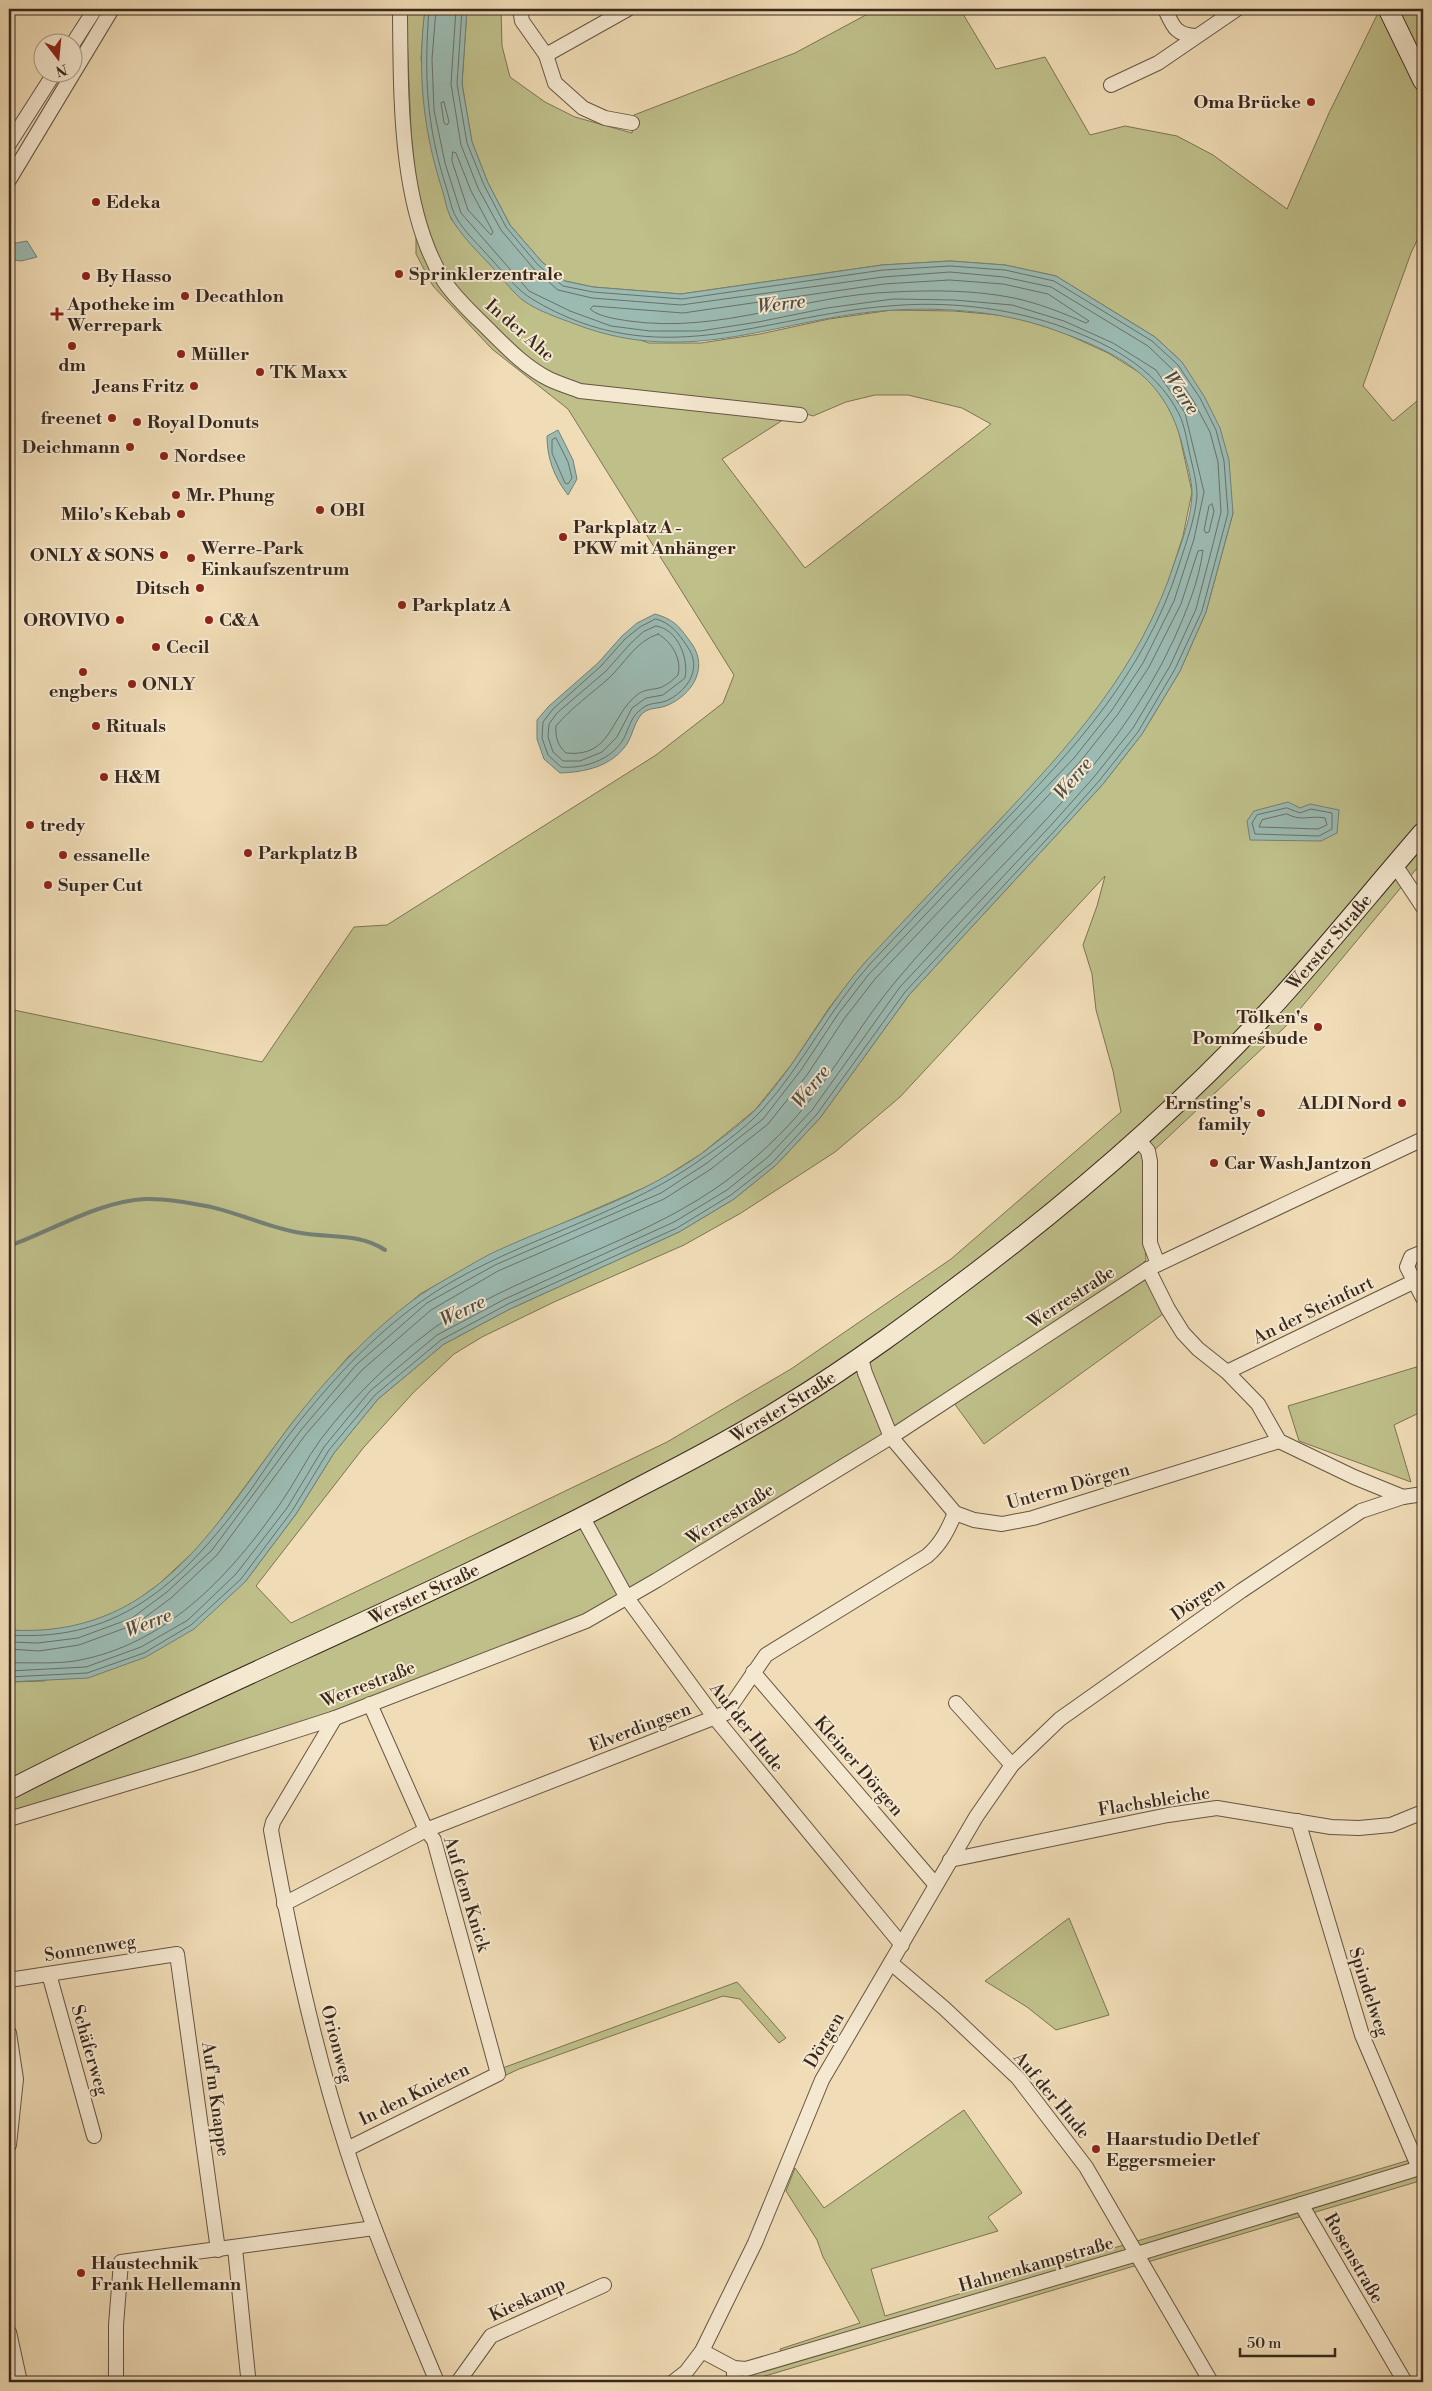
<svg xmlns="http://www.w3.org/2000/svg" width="1432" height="2391" font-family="'Libre Bodoni',serif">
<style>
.green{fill:#bfbf8a;stroke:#7c7453;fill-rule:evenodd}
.water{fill:#9bbab2;stroke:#738076}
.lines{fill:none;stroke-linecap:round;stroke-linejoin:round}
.shore{stroke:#6a7167;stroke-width:1}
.stream{stroke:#738076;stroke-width:4}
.street-casing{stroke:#665542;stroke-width:16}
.secondary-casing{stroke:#38281c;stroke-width:21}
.street{stroke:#f5e8d0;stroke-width:14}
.secondary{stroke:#f5e8d0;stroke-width:19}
.poi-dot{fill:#8f2418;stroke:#f5e8d0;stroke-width:2}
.labels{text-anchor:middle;stroke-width:4;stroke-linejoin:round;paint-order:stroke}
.poi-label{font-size:18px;font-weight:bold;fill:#38281c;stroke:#f5e8d0;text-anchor:start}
.street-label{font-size:18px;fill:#38281c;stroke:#f5e8d0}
.water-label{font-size:19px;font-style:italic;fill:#514c42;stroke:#f5e8d0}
</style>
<rect width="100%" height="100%" fill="#f0dcb6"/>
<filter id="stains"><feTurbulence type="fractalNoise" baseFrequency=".004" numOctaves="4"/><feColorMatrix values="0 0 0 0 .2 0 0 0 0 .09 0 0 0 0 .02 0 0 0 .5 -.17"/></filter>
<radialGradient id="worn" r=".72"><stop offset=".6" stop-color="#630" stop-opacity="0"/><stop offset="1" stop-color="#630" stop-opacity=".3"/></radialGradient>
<g class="green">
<path d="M 406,9 L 425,9 L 421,59 L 451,219 L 523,300 L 649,343 L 701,343 L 760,334 L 829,319 L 892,310 L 954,311 L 1011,316 L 1060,331 L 1108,353 L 1150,379 L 1176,419 L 1192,492 L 1183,536 L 1164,595 L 1133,658 L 1103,703 L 1066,750 L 861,967 L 829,1008 L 792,1064 L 755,1110 L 701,1154 L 655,1183 L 490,1255 L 420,1294 L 348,1357 L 292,1423 L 204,1542 L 159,1584 L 126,1608 L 76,1627 L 37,1632 L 9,1630 L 9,1009 L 262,1062 L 354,927 L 387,925 L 656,755 L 723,703 L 734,675 L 568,409 L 492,349 L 433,286 L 416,254 L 416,182 L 411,131 ZM 875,395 L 908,395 L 962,408 L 991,424 L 805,568 L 722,459 L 797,411 L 813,416 L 846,402 Z"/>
<path d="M 467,9 L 501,9 L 502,46 L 510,77 L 545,102 L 575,117 L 632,133 L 634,115 L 795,53 L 877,9 L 960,9 L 996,69 L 1045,57 L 1090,135 L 1125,126 L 1177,136 L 1213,155 L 1287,209 L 1329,113 L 1380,9 L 1423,9 L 1423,228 L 1411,253 L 1363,386 L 1393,421 L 1423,396 L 1423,861 L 1285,1027 L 1147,1157 L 1144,1231 L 1146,1260 L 1140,1266 L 1163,1314 L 984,1444 L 951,1399 L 586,1619 L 350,1709 L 189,1760 L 9,1812 L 9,1682 L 44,1681 L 245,1582 L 296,1514 L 334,1453 L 378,1399 L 444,1344 L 510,1309 L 679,1232 L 734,1199 L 776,1165 L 820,1118 L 909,995 L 1062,829 L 1103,784 L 1142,734 L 1180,671 L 1206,612 L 1233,513 L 1182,362 L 1155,337 L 1056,276 L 1005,265 L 950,261 L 882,265 L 681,294 L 593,287 L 565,281 L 542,262 L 510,225 L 488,183 L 472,142 L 462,84 ZM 1105,876 L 1097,906 L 1083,945 L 1092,974 L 1096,1010 L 1113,1071 L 1121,1112 L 951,1259 L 791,1369 L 667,1442 L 291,1623 L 256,1586 L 364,1447 L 413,1393 L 454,1354 L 482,1337 L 554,1302 L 684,1245 L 741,1213 L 835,1152 L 900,1097 Z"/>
<polygon points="1423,1365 1423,1411 1394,1425 1411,1482 1299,1441 1288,1406"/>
<polygon points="1069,1918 1109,2015 1056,2030 1027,2007 985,1981"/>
<polygon points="737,1982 786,2038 779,2043 740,1999 723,1996 519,2069 502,2077 500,2069"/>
<polygon points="964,2110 1022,2193 988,2217 998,2231 871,2269 885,2316 1423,2156 1423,2180 745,2382 742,2367 782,2355 780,2349 860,2323 823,2257 817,2240 786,2191 795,2168 824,2208"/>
</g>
<g class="water">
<path d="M 425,9 L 467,9 L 462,84 L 472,142 L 488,183 L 510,225 L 542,262 L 565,281 L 593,287 L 681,294 L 882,265 L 950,261 L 1005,265 L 1056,276 L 1155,337 L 1182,362 L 1204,396 L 1220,428 L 1229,460 L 1233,513 L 1206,612 L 1180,671 L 1142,734 L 1103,784 L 1062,829 L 909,995 L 820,1118 L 776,1165 L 734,1199 L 679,1232 L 510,1309 L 444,1344 L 378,1399 L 334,1453 L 296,1514 L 245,1582 L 194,1629 L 146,1657 L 88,1678 L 9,1682 L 9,1630 C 155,1639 212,1529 289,1427 C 327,1377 386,1313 441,1282 C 457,1273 473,1263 490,1254 C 562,1220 640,1199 705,1151 C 723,1137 744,1122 759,1106 C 800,1060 827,1004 868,959 C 910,914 952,870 994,826 C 1070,745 1140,670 1175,561 C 1182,541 1192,515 1192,493 C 1192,480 1187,464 1184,452 C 1168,380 1126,356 1060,332 C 1008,312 949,307 894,310 C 779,317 692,369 575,324 C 559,318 538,311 524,301 C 513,293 504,280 495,270 C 480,254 460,235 450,216 C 446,208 445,198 442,189 C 423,130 417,71 425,9 Z"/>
<polygon points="9,239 16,243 27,241 37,257 21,261 9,259"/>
<path d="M 558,430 L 573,460 L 577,479 L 568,495 C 554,477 547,458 547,436 Z"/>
<path d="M 655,614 C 676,620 680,628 692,644 C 709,669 691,695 668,705 C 657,710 648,706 640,716 C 634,724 632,736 627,744 C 611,767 585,772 560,773 L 544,759 L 537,739 L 537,720 L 549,706 L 598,663 L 622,636 L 637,623 Z"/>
<polygon points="1288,802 1300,808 1310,804 1339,810 1337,833 1321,841 1250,840 1247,821 1254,811"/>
</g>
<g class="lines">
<g class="shore">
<polygon points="444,102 449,122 447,125 444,123 441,103"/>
<polygon points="453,152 456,153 471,191 493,232 491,235 468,210 452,161"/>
<path d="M 950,280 L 1003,284 L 1048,294 L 1089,321 L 1086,323 C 1063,313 1038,303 1014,298 C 975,290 932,290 893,292 C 802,295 723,334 629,321 C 617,319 599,317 590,309 L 593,306 L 683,313 L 884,284 Z"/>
<polygon points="556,438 568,462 572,478 568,484 565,483 552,453 552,440"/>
<polygon points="1212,504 1214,511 1209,532 1206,533 1204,530 1209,506"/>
<path d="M 656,619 C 671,623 678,633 687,646 C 703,668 688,691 666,701 C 654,705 649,701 638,712 C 631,718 628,730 624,738 C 612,760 584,769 561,767 L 548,755 L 542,738 L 543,722 L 553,709 L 601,666 L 625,639 L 640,627 Z"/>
<path d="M 656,626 C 678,629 689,659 685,678 L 663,695 L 646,698 L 632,708 L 617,737 L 602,752 L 580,761 L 563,761 L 553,752 L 548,737 L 549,724 L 557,713 L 606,671 L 630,644 L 643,632 Z"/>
<path d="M 658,634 C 672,642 682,659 678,675 C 673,680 666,686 659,688 C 651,690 644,689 637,695 C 610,716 612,758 566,753 C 558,746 555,737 556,726 C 571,708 591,694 609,678 C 625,663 636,641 658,634 Z"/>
<polygon points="1287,808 1300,813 1311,809 1332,813 1332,829 1319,836 1255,834 1252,823 1257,815"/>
<path d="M 1287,814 C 1302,822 1309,815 1325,818 L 1327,825 L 1318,829 L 1259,827 L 1262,820 Z"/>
<path d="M 9,1635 C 124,1643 186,1577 250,1491 C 266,1468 281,1444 299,1422 C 343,1367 393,1315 455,1280 C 536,1234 632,1211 707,1155 C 726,1142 746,1127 762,1110 C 803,1065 830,1008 871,963 C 913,918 955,874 997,829 C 1074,749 1145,673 1179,565 C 1186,543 1195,519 1197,496 C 1197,483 1193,468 1190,455 C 1187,442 1185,426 1179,414 C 1155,366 1105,342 1057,325 C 1004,307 945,301 889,306 C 760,316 658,375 532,299 C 517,290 504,273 492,260 C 481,247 464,232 456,217 C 451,208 450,199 447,190 C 426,124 424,77 429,9"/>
<polyline points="9,1642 38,1643 78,1638 132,1618 167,1592 212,1550 301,1430 356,1365 427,1303 495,1265 661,1193 707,1163 763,1119 801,1070 838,1014 869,974 1074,758 1112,710 1143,663 1174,601 1194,539 1204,492 1185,413 1156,370 1113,343 1064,321 1012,305 954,300 893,299 827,308 758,322 700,331 650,331 611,326 570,311 529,291 461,213 445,163 434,110 432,59 436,9"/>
<path d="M 9,1649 L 39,1651 L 79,1645 L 136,1624 L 171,1598 L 217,1555 L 306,1434 L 362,1370 L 431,1310 L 498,1271 L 664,1199 L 711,1169 L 768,1124 L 807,1075 L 844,1019 L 875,979 L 1079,763 L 1118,714 L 1149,667 L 1181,604 L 1198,551 L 1203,550 C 1199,581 1187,610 1174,639 C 1112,775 990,868 896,981 C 863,1020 838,1066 806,1105 C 783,1134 755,1159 726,1181 C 652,1235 562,1260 482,1302 C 465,1311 445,1319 430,1331 C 388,1363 353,1397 321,1439 C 306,1459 295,1483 280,1504 C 232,1573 171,1640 85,1659 C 61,1665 33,1662 9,1663"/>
<polyline points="9,1671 86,1667 141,1647 188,1620 236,1574 287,1508 324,1447 370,1391 437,1335 505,1299 674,1222 727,1190 768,1157 812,1110 900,987 1054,822 1094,777 1133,728 1170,666 1196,609 1211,552 1221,512 1218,462 1210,432 1194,402 1173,370 1148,346 1051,287 1004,277 950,272 883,277 681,305 592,298 558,290 534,269 501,230 478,188 461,145 451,84 456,9"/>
<polyline points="9,1677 87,1673 144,1653 191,1625 241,1579 292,1511 329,1450 375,1395 441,1340 508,1304 677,1228 731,1195 773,1162 817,1114 905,992 1059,826 1099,781 1138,732 1175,669 1202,611 1228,513 1224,461 1216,430 1200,398 1178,365 1152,341 1054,281 1005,270 950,266 883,270 682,299 593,292 563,286 538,265 506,227 484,185 467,143 457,84 462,9"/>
</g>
<path class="stream" d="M 9,1246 C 51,1231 100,1201 145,1199 C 165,1198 186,1202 206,1206 C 238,1212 268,1228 301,1233 C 329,1238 360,1233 385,1250"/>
<defs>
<g id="street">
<path d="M 402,9 L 400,15 C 401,99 399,208 444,281 C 456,299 473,314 488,329 C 506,347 525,367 549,379 C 559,384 570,387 580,391 L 800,415"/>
<polyline points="520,9 522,21 546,55 555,83 583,108 605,118 632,123"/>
<path d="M 1165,9 C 1173,26 1175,35 1196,36"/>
<polyline points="72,45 95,9"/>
<polyline points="546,55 628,9"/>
<polyline points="1111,85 1158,63 1237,9"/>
<polyline points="9,144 55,72"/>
<polyline points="9,180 112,9"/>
<polyline points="1395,865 1423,907"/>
<polyline points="1138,1139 1148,1151 1150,1161 1150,1243 1158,1264"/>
<polyline points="1423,1252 1411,1257 1407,1267 1423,1298"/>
<polyline points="1148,1269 1168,1309 1183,1333 1198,1349 1227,1372 1258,1404 1279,1441 1354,1477 1403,1497"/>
<polyline points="861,1358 865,1373 891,1437 955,1513 974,1520 1002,1524 1033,1518 1279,1441"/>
<polyline points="1227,1372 1415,1281"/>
<polyline points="583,1518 627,1598 715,1718 902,1945"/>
<polyline points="753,1672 935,1884"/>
<polyline points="956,1703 1012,1765"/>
<path d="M 335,1718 L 273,1822 L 271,1830 C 290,1937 313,2045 347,2150 C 372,2229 405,2305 437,2382"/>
<polyline points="9,1819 192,1764 335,1718 586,1621 657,1580 891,1437 1148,1269 1423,1139"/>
<polyline points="1298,1821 1362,2035 1419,2168"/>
<polyline points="950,1860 1168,1815 1217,1808 1331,1827 1359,1828 1391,1825 1423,1812"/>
<path d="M 284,1904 L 426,1830 L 726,1713 L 766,1655 L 927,1556 C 941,1544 948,1530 955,1513"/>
<polyline points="891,1963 944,2008 1018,2078 1086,2167 1211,2382"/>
<polyline points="49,1974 94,2136"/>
<polyline points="9,1980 177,1954 218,2250"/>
<polyline points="9,2033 16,2079 9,2145"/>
<polyline points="347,2149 498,2074 434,1840 426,1830 370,1704"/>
<polyline points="1301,2204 1405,2382"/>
<polyline points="235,2248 248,2376"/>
<polyline points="9,2332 20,2382"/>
<polyline points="702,2351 734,2368 746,2369 1137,2254 1423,2167"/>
<polyline points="734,2368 734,2382"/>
<polyline points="116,2382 116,2325 121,2262 374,2228"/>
<polyline points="458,2382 491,2336 604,2285"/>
<polyline points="673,2382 686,2372 702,2351 755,2243 822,2080 976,1817 1012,1765 1060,1719 1241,1591 1361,1511 1403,1497 1423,1494"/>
</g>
<g id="secondary">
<polyline points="1388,9 1423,81"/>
<path id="s1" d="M 9,1790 C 217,1683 436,1596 643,1485 C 692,1460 741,1434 787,1405 C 854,1364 916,1318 979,1270 C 1080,1193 1177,1109 1264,1016 C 1319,957 1370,893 1423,832"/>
</g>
</defs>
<use href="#street" class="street-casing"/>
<use href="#secondary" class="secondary-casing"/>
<use href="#street" class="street"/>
<use href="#secondary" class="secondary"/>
</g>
<g class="poi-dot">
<circle cx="1311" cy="102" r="5"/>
<circle cx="96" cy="202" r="5"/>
<circle cx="399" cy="274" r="5"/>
<circle cx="86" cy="276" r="5"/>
<circle cx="185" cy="296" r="5"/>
<path d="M54.5 306.5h5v5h5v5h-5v5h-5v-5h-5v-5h5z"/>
<circle cx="72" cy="346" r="5"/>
<circle cx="181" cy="354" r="5"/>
<circle cx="260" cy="372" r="5"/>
<circle cx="194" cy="386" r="5"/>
<circle cx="112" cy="418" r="5"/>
<circle cx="137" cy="422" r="5"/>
<circle cx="130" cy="447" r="5"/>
<circle cx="164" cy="456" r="5"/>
<circle cx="176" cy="495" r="5"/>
<circle cx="320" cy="510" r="5"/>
<circle cx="181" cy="514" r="5"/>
<circle cx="563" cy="537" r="5"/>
<circle cx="164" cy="555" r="5"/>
<circle cx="191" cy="558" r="5"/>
<circle cx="200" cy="588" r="5"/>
<circle cx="402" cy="605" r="5"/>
<circle cx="120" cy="620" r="5"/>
<circle cx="209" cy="620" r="5"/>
<circle cx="156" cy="647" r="5"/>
<circle cx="83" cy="672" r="5"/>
<circle cx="132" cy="684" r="5"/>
<circle cx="96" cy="726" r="5"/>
<circle cx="104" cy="777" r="5"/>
<circle cx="30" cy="825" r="5"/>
<circle cx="248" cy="853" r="5"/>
<circle cx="63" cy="855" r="5"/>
<circle cx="48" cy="885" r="5"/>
<circle cx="1318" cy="1027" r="5"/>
<circle cx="1402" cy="1103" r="5"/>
<circle cx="1261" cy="1113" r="5"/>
<circle cx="1214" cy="1163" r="5"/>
<circle cx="1096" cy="2149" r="5"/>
<circle cx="81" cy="2273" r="5"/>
</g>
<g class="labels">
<g class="poi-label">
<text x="1301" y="108" text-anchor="end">Oma Brücke</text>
<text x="106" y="208">Edeka</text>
<text x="409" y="280">Sprinklerzentrale</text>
<text x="96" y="282">By Hasso</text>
<text x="195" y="302">Decathlon</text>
<text x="67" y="310">Apotheke im<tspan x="67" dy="21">Werrepark</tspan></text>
<text x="191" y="360">Müller</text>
<text x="72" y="371" text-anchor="middle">dm</text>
<text x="270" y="378">TK Maxx</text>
<text x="184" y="392" text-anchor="end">Jeans Fritz</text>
<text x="102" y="424" text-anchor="end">freenet</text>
<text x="147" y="428">Royal Donuts</text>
<text x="120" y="453" text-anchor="end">Deichmann</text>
<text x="174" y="462">Nordsee</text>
<text x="186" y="501">Mr. Phung</text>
<text x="330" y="516">OBI</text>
<text x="171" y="520" text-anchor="end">Milo's Kebab</text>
<text x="573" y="533">Parkplatz A -<tspan x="573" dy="21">PKW mit Anhänger</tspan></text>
<text x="201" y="554">Werre-Park<tspan x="201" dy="21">Einkaufszentrum</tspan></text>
<text x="154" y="561" text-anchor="end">ONLY &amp; SONS</text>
<text x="190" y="594" text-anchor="end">Ditsch</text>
<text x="412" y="611">Parkplatz A</text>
<text x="110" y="626" text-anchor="end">OROVIVO</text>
<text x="219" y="626">C&amp;A</text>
<text x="166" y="653">Cecil</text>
<text x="142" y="690">ONLY</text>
<text x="83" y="697" text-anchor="middle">engbers</text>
<text x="106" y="732">Rituals</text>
<text x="114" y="783">H&amp;M</text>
<text x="40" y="831">tredy</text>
<text x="258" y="859">Parkplatz B</text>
<text x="73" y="861">essanelle</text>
<text x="58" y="891">Super Cut</text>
<text x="1308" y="1023" text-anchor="end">Tölken's<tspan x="1308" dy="21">Pommesbude</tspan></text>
<text x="1251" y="1109" text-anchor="end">Ernsting's<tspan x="1251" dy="21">family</tspan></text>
<text x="1392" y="1109" text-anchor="end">ALDI Nord</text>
<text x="1224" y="1169">Car Wash Jantzon</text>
<text x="1106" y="2145">Haarstudio Detlef<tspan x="1106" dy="21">Eggersmeier</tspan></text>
<text x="91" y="2269">Haustechnik<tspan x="91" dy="21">Frank Hellemann</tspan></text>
</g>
<g class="street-label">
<text transform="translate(520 330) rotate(41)" y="6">In der Ahe</text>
<text dy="6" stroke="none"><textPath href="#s1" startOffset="1584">Werster Straße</textPath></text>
<text transform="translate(1071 1297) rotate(-33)" y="6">Werrestraße</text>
<text transform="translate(1313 1310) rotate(-26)" y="6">An der Steinfurt</text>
<text dy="6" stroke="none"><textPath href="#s1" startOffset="864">Werster Straße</textPath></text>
<text transform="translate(1068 1486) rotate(-16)" y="6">Unterm Dörgen</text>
<text transform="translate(730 1514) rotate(-32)" y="6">Werrestraße</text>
<text dy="6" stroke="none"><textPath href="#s1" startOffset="459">Werster Straße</textPath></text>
<text transform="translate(1198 1599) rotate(-35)" y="6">Dörgen</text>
<text transform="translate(368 1684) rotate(-21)" y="6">Werrestraße</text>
<text transform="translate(640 1727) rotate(-21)" y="6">Elverdingsen</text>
<text transform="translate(747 1727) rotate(52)" y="6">Auf der Hude</text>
<text transform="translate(859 1766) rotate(49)" y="6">Kleiner Dörgen</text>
<text transform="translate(1154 1801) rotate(-9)" y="6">Flachsbleiche</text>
<text transform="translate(467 1894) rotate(73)" y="6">Auf dem Knick</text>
<text transform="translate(90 1948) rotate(-9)" y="6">Sonnenweg</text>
<text transform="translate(1369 1992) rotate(72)" y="6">Spindelweg</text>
<text transform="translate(824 2040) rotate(-60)" y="6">Dörgen</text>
<text transform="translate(337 2044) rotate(75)" y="6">Orionweg</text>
<text transform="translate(90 2050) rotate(74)" y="6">Schäferweg</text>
<text transform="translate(414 2094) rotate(-26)" y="6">In den Knieten</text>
<text transform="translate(1052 2095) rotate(50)" y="6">Auf der Hude</text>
<text transform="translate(216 2099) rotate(82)" y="6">Auf'm Knappe</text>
<text transform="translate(1354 2258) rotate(60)" y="6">Rosenstraße</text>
<text transform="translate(1036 2264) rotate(-16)" y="6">Hahnenkampstraße</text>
<text transform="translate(527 2299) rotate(-25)" y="6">Kieskamp</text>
</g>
<g class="water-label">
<text transform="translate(781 303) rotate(-7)" y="7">Werre</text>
<text transform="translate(1182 392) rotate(56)" y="7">Werre</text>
<text transform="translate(1072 778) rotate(-50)" y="7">Werre</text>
<text transform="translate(810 1086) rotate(-51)" y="7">Werre</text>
<text transform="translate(462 1310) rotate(-26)" y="7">Werre</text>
<text transform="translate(148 1622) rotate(-21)" y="7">Werre</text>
</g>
</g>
<rect width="1432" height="2391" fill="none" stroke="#f0dcb6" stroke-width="30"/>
<rect x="10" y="10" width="1412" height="2371" fill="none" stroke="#38281c" stroke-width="2.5"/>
<rect x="15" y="15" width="1402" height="2361" fill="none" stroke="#38281c"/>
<g transform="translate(58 58) rotate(164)"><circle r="24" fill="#f5e8d0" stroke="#a99b88"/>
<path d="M0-4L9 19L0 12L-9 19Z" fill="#8f2418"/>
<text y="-8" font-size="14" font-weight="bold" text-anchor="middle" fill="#38281c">N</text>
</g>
<path d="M1240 2348v8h95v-8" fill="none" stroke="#38281c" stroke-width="2.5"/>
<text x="1247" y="2348" font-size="15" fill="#38281c" stroke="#f5e8d0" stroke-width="4" paint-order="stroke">50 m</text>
<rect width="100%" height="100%" filter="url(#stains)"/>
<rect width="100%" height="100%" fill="url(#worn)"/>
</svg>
